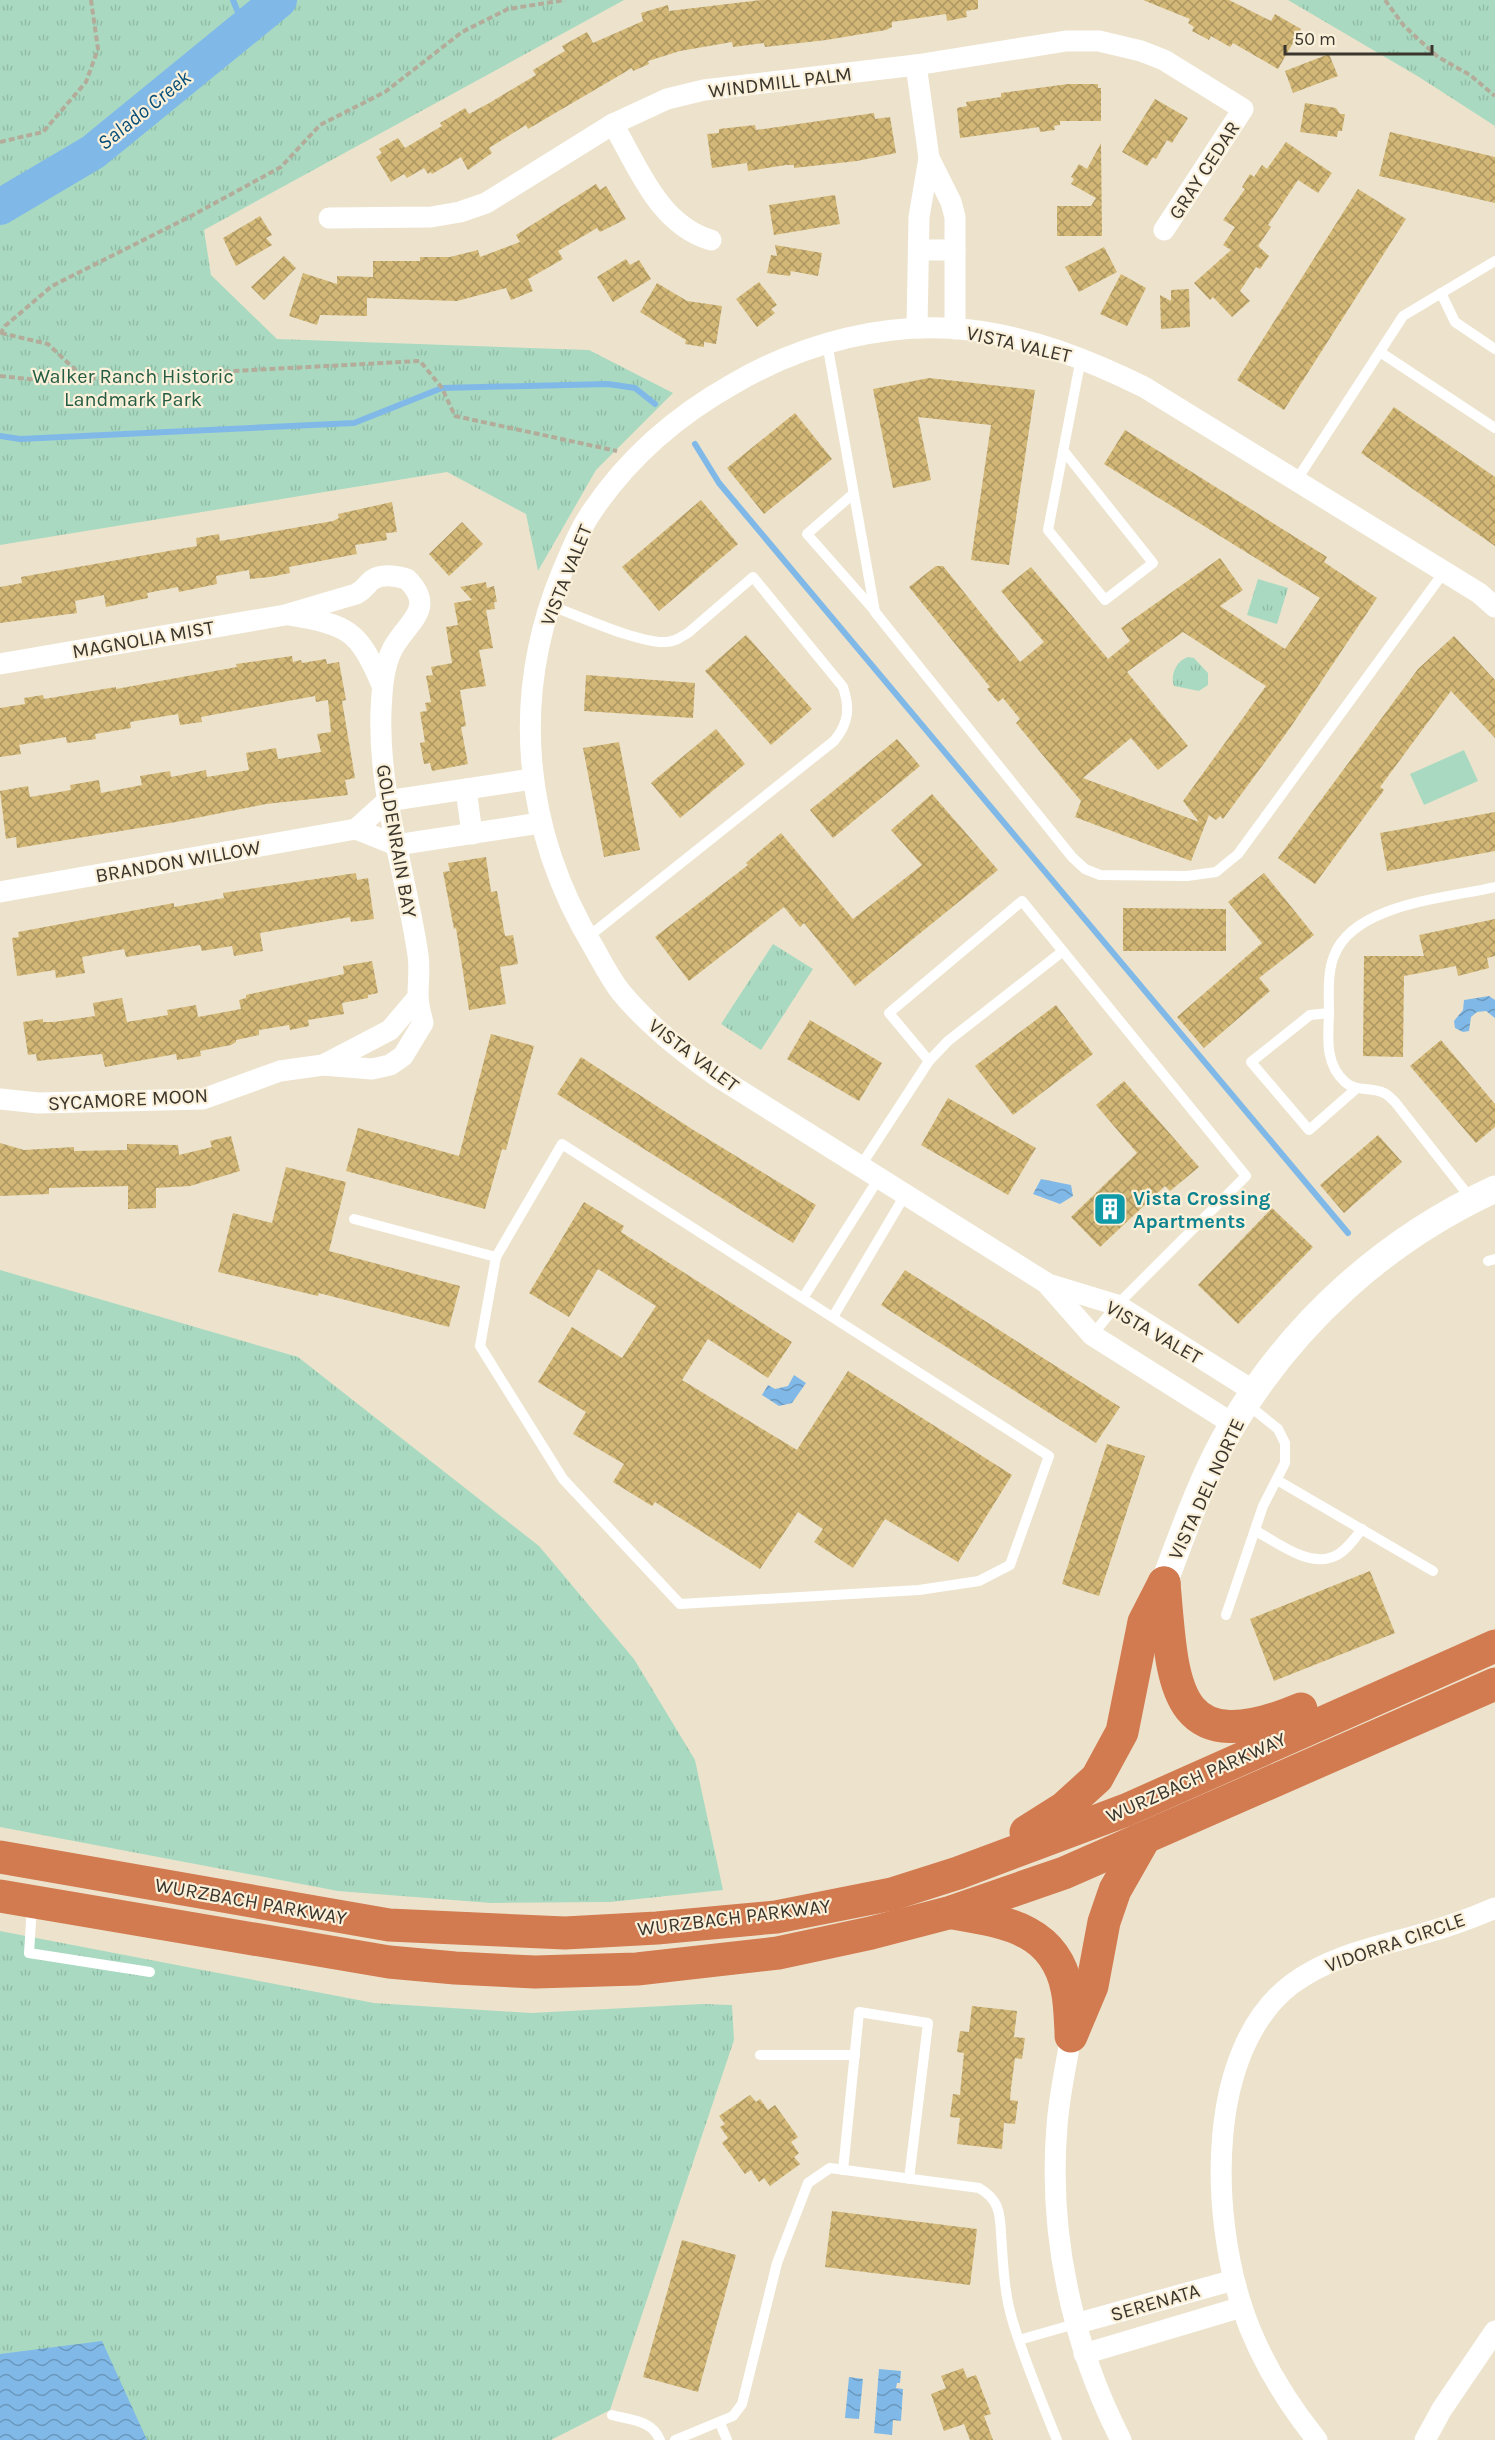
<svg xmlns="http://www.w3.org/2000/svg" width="1495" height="2440" font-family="Karla,sans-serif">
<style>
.grass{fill:url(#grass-tufts)}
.garden{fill:#a9dac1}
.water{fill:url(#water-waves)}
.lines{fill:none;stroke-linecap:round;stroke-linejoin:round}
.stream{stroke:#80b9e8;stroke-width:6}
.river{stroke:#80b9e8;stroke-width:36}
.building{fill:url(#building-cross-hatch);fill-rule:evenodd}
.path{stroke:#b4ac9a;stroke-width:4;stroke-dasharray:6 3;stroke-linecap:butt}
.service{stroke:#fff;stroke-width:10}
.minor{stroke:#fff;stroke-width:21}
.tertiary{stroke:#fff;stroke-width:27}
.motorway{stroke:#d27a50;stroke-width:33}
.labels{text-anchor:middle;stroke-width:4.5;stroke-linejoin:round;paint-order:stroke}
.street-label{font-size:20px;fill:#3a362d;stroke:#fbf0d9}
.park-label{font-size:20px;fill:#245c44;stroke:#fbf0d9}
.culture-label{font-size:20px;font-weight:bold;fill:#0d838f;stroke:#fbf0d9;text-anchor:start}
.water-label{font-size:21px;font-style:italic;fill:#074e79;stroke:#fbf0d9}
</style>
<defs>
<pattern id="grass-tufts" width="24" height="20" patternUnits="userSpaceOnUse" patternTransform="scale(1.5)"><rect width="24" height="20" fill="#a9dac1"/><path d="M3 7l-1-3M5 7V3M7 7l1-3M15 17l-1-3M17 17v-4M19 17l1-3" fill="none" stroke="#92bca6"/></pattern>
<pattern id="water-waves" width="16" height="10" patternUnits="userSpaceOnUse" patternTransform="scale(1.5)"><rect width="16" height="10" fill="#80b9e8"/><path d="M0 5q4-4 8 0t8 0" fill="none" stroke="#6a97bc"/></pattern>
<pattern id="building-cross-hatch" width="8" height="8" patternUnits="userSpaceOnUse" patternTransform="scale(1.5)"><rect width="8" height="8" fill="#d3b776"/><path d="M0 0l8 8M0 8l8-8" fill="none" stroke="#ac9661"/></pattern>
</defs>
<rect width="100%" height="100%" fill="#ede3cc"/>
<g class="grass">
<polygon points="0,0 624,0 204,230 211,275 277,339 589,350 673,393 596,470 538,571 526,514 447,472 0,545"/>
<polygon points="1288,0 1495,0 1495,126 1419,77"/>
<polygon points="1258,579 1288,588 1277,624 1247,615"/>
<path d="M 1188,657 L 1194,658 L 1208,673 L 1208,685 L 1199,691 L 1174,686 C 1170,675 1176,661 1188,657 Z"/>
<polygon points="773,944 813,969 761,1050 721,1024"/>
<polygon points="0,1270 298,1357 539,1546 634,1659 695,1760 723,1890 610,1902 491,1903 338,1891 0,1827"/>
<polygon points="0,1931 374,2003 531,2013 702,2004 732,2005 734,2040 610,2410 551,2440 0,2440"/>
</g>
<polygon class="garden" points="1464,750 1478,781 1424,805 1410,774"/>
<g class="water">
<polygon points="1489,996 1495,1000 1495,1018 1486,1011 1477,1012 1471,1017 1469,1031 1463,1032 1455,1028 1454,1021 1463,1010 1464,1000"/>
<polygon points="1041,1179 1071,1185 1073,1196 1060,1204 1033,1194"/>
<polygon points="794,1375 806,1383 792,1403 779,1406 762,1395 768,1385 775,1389 788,1386"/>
<polygon points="102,2341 147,2440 0,2440 0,2354"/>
<polygon points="879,2369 901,2371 900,2383 897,2383 896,2388 903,2389 901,2421 893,2420 892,2435 874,2433"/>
<polygon points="849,2377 863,2379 859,2419 845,2418"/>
</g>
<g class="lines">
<g class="stream">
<polyline points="233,0 244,27"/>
<polyline points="0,436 20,439 354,423 442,388 608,384 635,388 655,404"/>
<polyline points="695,444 719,483 1348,1233"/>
</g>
<polyline class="river" points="0,207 93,152 279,0"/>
</g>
<g class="building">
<polygon points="761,0 978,0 978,9 966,11 967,17 947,21 946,14 892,22 892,27 886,30 826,40 765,47 764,43 733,47 732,42 680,51 648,61 649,64 633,71 632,68 528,129 526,125 489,148 492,153 468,170 461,157 432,174 431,172 428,174 424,168 407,178 404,174 391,182 376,157 382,153 379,149 398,138 405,148 442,126 440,123 465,108 469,114 491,102 536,75 533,70 565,51 562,46 587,32 593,43 643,21 641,13 668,5 669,11"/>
<polygon points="1143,0 1229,0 1271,21 1275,14 1301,29 1278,69 1233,43 1230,47 1211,36 1209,40 1192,31 1194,27 1188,23 1190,19"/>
<polygon points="1329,54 1338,76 1293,93 1285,71"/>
<polygon points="1068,84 1098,84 1098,88 1101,88 1101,121 1060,121 1060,125 1054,126 1055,130 1040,132 1039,127 960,138 957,108 967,106 966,102 1001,97 1001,93"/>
<polygon points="1155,99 1188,118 1172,143 1167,140 1156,159 1153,157 1147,166 1122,152"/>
<polygon points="1305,103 1336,108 1340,114 1345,114 1342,131 1338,131 1337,137 1300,132"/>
<polygon points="874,113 875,119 890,117 896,153 857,161 794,168 794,165 786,165 748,171 747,163 712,168 707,134 719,133 719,129 755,125 756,130"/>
<polygon points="1390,132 1495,157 1495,203 1379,176"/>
<polygon points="1286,142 1332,173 1318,193 1298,180 1268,225 1271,227 1258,246 1269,256 1260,269 1256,267 1240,291 1250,301 1232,317 1213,297 1210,300 1194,283 1231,250 1223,245 1235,227 1223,220 1245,189 1242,187 1250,174 1254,177 1262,165 1267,169"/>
<polygon points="1101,143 1102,236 1057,236 1057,206 1091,206 1096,198 1071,184 1074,179 1071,177 1079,164 1087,169"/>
<polygon points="596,184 600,190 606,186 626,219 600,232 597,228 558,251 563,259 528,279 533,291 511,300 506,288 457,301 367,298 367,316 320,315 317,325 289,316 303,273 337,284 337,276 373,277 373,261 420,261 420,257 450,257 478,250 480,257 520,242 516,235"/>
<polygon points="1358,189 1406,219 1284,410 1237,380"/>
<polygon points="835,195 840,224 774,235 769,205"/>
<polygon points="260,216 272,235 266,238 272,245 236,266 223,238"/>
<polygon points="775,245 822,253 818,276 791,271 790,276 767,273 771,255 777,256"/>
<polygon points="1104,247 1117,272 1079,292 1065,267"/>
<polygon points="284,256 296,268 264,300 251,287"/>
<polygon points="626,259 630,265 639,260 651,279 613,302 597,277"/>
<polygon points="1121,274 1146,288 1127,326 1100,314"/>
<polygon points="759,282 777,305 771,309 775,313 757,327 736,299"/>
<polygon points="657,283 687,301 722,306 716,344 704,342 704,347 685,344 686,340 640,312"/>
<polygon points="1189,289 1190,327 1161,329 1160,295 1171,301 1171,290"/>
<polygon points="929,378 1035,390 1009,565 971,560 991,425 918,417 931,480 893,488 873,389"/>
<polygon points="1394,407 1495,477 1495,546 1361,453"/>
<polygon points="795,413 832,459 764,514 727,468"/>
<path d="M 1125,430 L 1327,557 L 1324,562 L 1377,598 L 1290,728 L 1223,819 L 1220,816 L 1216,820 L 1209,815 L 1191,861 L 1075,817 L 1081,801 L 1016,723 L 1020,719 L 1003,698 L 998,702 L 987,689 L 990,687 L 909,587 L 936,566 L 943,566 L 1020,662 L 1044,642 L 1001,591 L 1031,567 L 1108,659 L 1130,641 L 1121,628 L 1220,558 L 1243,590 L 1220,606 L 1285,649 L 1320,598 L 1104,464 ZM 1183,632 L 1266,686 L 1183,801 L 1199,822 L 1083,778 L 1131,738 L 1158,770 L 1188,746 L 1127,672 Z"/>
<polygon points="701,500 738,544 659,611 622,567"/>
<polygon points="392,502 397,532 386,533 387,540 355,545 357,554 289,567 290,573 270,577 250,579 249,570 216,576 217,584 179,592 178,587 147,593 148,598 106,607 104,595 75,601 77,613 0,623 0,587 22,583 21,577 197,546 196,538 219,534 220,541 333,521 339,518 338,514"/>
<polygon points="462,522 483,544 449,576 429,554"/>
<polygon points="486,582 487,588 494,586 497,602 494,602 495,609 486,610 493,648 479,650 486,686 460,690 466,726 461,727 468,764 432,771 430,763 424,764 420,743 425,742 420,712 427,711 425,703 431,702 426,676 433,675 431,667 452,663 446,627 458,625 454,603 472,600 460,587"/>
<polygon points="746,635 812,709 771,745 705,671"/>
<polygon points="1454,636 1495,680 1495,738 1451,691 1380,787 1384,790 1315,884 1278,858 1418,669"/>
<polygon points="292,656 293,662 301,660 302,663 326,659 327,664 339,662 346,700 342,701 355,778 345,780 348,795 266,804 176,822 17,848 16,837 6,839 0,791 28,786 30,797 71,790 70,785 99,780 101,793 142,785 140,776 170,771 171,777 206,770 207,777 249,770 246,753 276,748 278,759 321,752 317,734 331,732 328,700 316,702 315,696 201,717 202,722 180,725 178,714 130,722 131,728 95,734 96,739 67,743 66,737 19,745 21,754 0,757 0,708 25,704 24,698 43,695 44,699 116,687 116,689 237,667 236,664"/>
<polygon points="586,675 695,683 693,718 584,711"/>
<polygon points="716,729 745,764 680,818 651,783"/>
<polygon points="897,739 920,766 833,838 810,810"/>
<polygon points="619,742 640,850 604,857 583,748"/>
<polygon points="932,794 998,870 855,986 804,923 800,927 784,907 689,981 655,937 748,865 746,863 781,833 853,919 922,865 891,830"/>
<polygon points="1495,812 1495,851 1387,871 1380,833"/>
<polygon points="486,857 491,892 497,891 505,936 513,935 518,964 500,967 506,1004 469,1010 456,928 454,929 443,872 450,871 448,863"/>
<polygon points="356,873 357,880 368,878 374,919 351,922 350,917 260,933 263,951 234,956 232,946 202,951 200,945 126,957 124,949 82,957 85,973 56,978 55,970 17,976 12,938 19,937 18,932 174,903 174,907 224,898 223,893 242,890"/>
<polygon points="1264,873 1314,935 1259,978 1270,991 1204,1048 1177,1017 1262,943 1228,902"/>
<polygon points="1123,908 1226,909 1226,951 1123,951"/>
<polygon points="1495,919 1495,956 1487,958 1489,968 1458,976 1456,966 1404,976 1403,1057 1363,1056 1364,956 1424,956 1419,935"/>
<polygon points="372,961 378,993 368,995 368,998 342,1003 344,1014 308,1020 309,1026 290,1030 289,1025 259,1030 259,1035 236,1040 236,1042 231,1045 200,1051 201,1056 177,1060 176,1054 105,1067 102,1054 37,1061 36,1054 28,1055 23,1022 43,1019 43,1022 54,1022 95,1016 93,1003 122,998 127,1022 168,1015 167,1010 196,1005 198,1017 241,1009 239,1000 246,998 246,995 344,974 343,966"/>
<polygon points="1056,1005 1093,1054 1013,1115 975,1066"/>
<polygon points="810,1020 882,1063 859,1101 787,1059"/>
<polygon points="491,1034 534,1046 506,1150 502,1149 485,1209 346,1171 358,1128 459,1156"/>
<polygon points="1441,1040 1495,1104 1495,1127 1476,1143 1410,1066"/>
<polygon points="581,1057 695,1131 816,1205 793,1243 557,1094"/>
<polygon points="1124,1081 1199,1167 1170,1191 1165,1186 1100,1247 1071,1217 1137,1153 1096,1105"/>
<polygon points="948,1098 1036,1148 1008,1195 921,1145"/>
<polygon points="1378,1135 1402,1162 1344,1213 1320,1185"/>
<polygon points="231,1136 240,1171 190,1186 156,1188 156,1208 128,1209 128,1186 49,1188 49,1194 0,1196 0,1143 24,1150 74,1147 74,1151 127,1150 127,1144 178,1145 179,1155 212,1147 210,1141"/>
<polygon points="286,1167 346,1182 329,1251 460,1286 449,1327 319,1293 318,1296 218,1272 233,1213 272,1223"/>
<polygon points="584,1202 624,1226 621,1232 792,1342 768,1378 708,1339 682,1380 797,1450 848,1371 1012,1475 958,1562 885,1519 853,1568 814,1542 823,1529 798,1512 760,1569 655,1502 652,1506 613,1482 624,1464 573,1434 586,1412 538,1382 572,1327 622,1358 656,1306 598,1269 569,1317 529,1293"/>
<polygon points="1272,1208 1313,1247 1238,1324 1198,1285"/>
<polygon points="905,1270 1120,1407 1096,1443 881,1305"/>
<polygon points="1107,1444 1145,1456 1099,1596 1062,1584"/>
<polygon points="1370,1571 1395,1633 1274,1681 1250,1619"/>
<polygon points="972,2006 1017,2011 1014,2037 1025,2038 1022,2059 1015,2058 1011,2088 1010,2100 1018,2101 1015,2124 1004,2123 1002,2149 957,2144 960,2118 950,2117 953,2094 960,2095 961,2083 964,2053 957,2052 960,2031 969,2032"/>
<polygon points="750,2095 756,2102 760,2099 768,2110 775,2105 798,2137 791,2142 799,2153 794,2157 800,2164 770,2186 764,2178 759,2182 751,2170 745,2174 722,2143 728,2138 720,2127 725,2124 719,2116"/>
<polygon points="832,2211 977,2229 970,2285 825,2267"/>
<polygon points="682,2240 736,2255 698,2392 643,2377"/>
<polygon points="963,2368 967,2378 976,2375 991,2414 984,2416 993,2440 970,2440 964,2424 944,2431 931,2394 946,2388 941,2376"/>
</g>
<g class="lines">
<g class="path">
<polyline points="1385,0 1404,26 1438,57 1470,75 1495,96"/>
<polyline points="0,142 43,132 86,82 98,49 91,0"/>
<polyline points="1,333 48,344 85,379"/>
<polyline points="0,334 5,326 52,286 193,215 281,167 320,125 385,92 462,32 508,9 565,0"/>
<polyline points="0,376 47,381 420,361 442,388 455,416 617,451"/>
</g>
<g class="service">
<polyline points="1441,293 1455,322 1495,349"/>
<polyline points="827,343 875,612 1072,857 1085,869 1100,875 1187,876 1216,872 1238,854 1444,572"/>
<polyline points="1380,352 1495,428"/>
<polyline points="1063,450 1153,563 1105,600 1048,530 1081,358"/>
<polyline points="1296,481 1403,316 1495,261"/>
<polyline points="853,494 807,534 874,610"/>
<path d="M 549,605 C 577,615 639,644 666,642 C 675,642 681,637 688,633 L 753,577 L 843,687 C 850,708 849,723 834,741 L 588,937"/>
<polyline points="1329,1013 1310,1015 1251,1062 1309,1130 1357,1088"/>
<polyline points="929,1061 889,1013 1022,901 1246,1176 1117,1305 1092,1335"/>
<polygon points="562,1144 1049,1456 1010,1565 979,1581 919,1590 680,1604 563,1479 480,1346 496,1257"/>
<polyline points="860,1167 929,1061 948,1041 1063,951"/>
<path d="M 1472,1200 L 1395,1102 C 1392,1099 1388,1095 1384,1093 C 1372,1087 1356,1092 1345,1082 C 1325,1064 1328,1039 1329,1014 C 1329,996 1327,973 1334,956 C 1353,904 1447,898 1495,887"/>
<polyline points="354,1219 496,1257"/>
<polyline points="1488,1261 1495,1259"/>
<polyline points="803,1298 879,1178"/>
<polyline points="833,1317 905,1195"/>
<polyline points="1277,1480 1433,1571"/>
<path d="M 1256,1531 C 1278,1543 1309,1568 1335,1556 C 1346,1551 1355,1538 1362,1529"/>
<polyline points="1226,1615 1263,1506 1285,1463 1285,1443 1278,1429 1247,1404"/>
<polyline points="32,1906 29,1953 150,1972"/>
<polyline points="760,2055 855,2055"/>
<polyline points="843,2170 859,2012 928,2023 909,2179"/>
<polyline points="1019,2340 1075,2324"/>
<path d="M 612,2415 C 630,2420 652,2420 660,2440"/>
<polyline points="720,2423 727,2440"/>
<path d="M 675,2440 L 733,2416 L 742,2404 L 777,2263 L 808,2183 L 830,2168 L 979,2188 C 998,2199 1000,2211 1001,2233 C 1003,2262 1004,2292 1012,2319 C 1024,2360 1041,2400 1057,2440"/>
</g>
<g class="minor">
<polyline points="916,65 929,158 919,217 917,328"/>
<path d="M 613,124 C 638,167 659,225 711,240"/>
<polyline points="929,158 951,202 955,217 955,329"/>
<polyline points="329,218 431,217 460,212 486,203 613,124 667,99 704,90 916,65 1066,41 1099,41 1141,51 1164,60 1243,109 1164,230"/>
<polyline points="919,250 955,250"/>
<path d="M 289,615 C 348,625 358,629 382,685"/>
<path d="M 0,664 L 285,615 L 356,594 C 364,590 366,585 372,580 C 382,573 397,576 407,579 C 437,609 407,622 393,648 C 383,667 382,690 381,711 C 378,795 406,873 418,955 C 420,969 418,982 418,996 C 418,1005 421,1014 423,1023 L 403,1056 L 390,1065 L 372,1069 L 323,1065 L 280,1071 L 203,1099 L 38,1103 L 0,1099"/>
<polyline points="466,789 472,834"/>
<polyline points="356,829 387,801 532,779"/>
<polyline points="0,892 356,829 396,845 540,823"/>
<polyline points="323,1065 390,1030 418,997"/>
<polyline points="1048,1285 1092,1335 1233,1424"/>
<path d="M 1255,1392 L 1117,1305 L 1048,1284 L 715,1075 C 680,1050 647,1024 620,991 C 610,978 602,962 594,948 C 523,831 510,698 562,572 C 571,551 580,528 593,510 C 629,457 678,415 733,384 C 803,343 889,320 970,330 C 1031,337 1089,360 1144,387 L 1479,593 L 1495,607"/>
<path d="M 1071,2036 C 1066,2066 1059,2096 1057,2126 C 1048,2234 1072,2344 1121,2440"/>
<polyline points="1075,2324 1234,2280"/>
<polyline points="1084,2354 1242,2307"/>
<path d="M 1317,2440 C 1285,2400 1258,2356 1242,2307 C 1211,2213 1205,2050 1292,1984 C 1331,1955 1377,1947 1422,1934 C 1447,1927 1472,1918 1495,1908"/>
<polyline points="1425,2440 1442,2409 1495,2331"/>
</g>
<path class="tertiary" d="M 1164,1583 C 1184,1530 1204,1472 1233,1424 C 1295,1321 1386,1239 1495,1189"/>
<g class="motorway">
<path d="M 1164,1583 C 1173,1684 1171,1763 1301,1709"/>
<polyline points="1026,1832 1064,1808 1097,1778 1122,1732 1144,1622 1164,1583"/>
<polyline points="0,1857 389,1925 565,1933 657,1928 776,1917 892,1894 958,1873 1126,1810 1495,1646"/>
<polyline points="0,1896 389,1962 455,1968 535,1972 637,1969 778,1953 871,1933 948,1913 1064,1873 1495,1684"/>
<path d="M 953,1913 C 1004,1922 1055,1928 1067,1989 C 1070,2002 1070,2017 1071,2031"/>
<polyline points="1071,2036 1092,1986 1104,1922 1115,1890 1144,1839"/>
</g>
</g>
<defs>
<symbol id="building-square" viewBox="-11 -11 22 22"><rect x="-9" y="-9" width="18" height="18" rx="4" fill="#0f9aa8" stroke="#fbf0d9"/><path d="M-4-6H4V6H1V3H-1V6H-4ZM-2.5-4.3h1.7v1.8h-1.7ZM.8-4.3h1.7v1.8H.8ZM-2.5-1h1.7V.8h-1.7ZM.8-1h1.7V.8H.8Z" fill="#fff"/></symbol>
</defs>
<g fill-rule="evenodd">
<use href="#building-square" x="1091" y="1190" width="38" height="38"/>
</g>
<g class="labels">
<g class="street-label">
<text transform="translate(780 82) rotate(-7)" y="7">WINDMILL PALM</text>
<text transform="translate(1204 170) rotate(-57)" y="7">GRAY CEDAR</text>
<text transform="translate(1019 344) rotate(13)" y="7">VISTA VALET</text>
<text transform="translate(566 575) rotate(-68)" y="7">VISTA VALET</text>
<text transform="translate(143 639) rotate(-10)" y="7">MAGNOLIA MIST</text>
<text transform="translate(397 841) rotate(80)" y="7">GOLDENRAIN BAY</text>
<text transform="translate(178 861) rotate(-10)" y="7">BRANDON WILLOW</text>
<text transform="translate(694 1055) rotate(37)" y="7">VISTA VALET</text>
<text transform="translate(128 1099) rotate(-3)" y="7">SYCAMORE MOON</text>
<text transform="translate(1154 1332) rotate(30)" y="7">VISTA VALET</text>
<text transform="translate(1206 1489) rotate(-65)" y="7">VISTA DEL NORTE</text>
<text transform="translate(1196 1777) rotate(-24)" y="7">WURZBACH PARKWAY</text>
<text transform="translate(251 1901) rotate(10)" y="7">WURZBACH PARKWAY</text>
<text transform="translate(734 1917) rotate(-7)" y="7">WURZBACH PARKWAY</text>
<text transform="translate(1395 1942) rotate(-19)" y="7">VIDORRA CIRCLE</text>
<text transform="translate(1155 2302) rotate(-16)" y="7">SERENATA</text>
</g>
<g class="park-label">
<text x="133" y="383">Walker Ranch Historic<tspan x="133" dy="23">Landmark Park</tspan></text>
</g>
<g class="culture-label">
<text x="1133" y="1205">Vista Crossing<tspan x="1133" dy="23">Apartments</tspan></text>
</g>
<g class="water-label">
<text transform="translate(144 110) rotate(-39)" y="7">Salado Creek</text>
</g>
</g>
<path d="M1285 45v9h147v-9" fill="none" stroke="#3a362d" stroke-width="3"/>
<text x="1294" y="45" font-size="18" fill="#3a362d" stroke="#fbf0d9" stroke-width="4.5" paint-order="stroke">50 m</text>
</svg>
